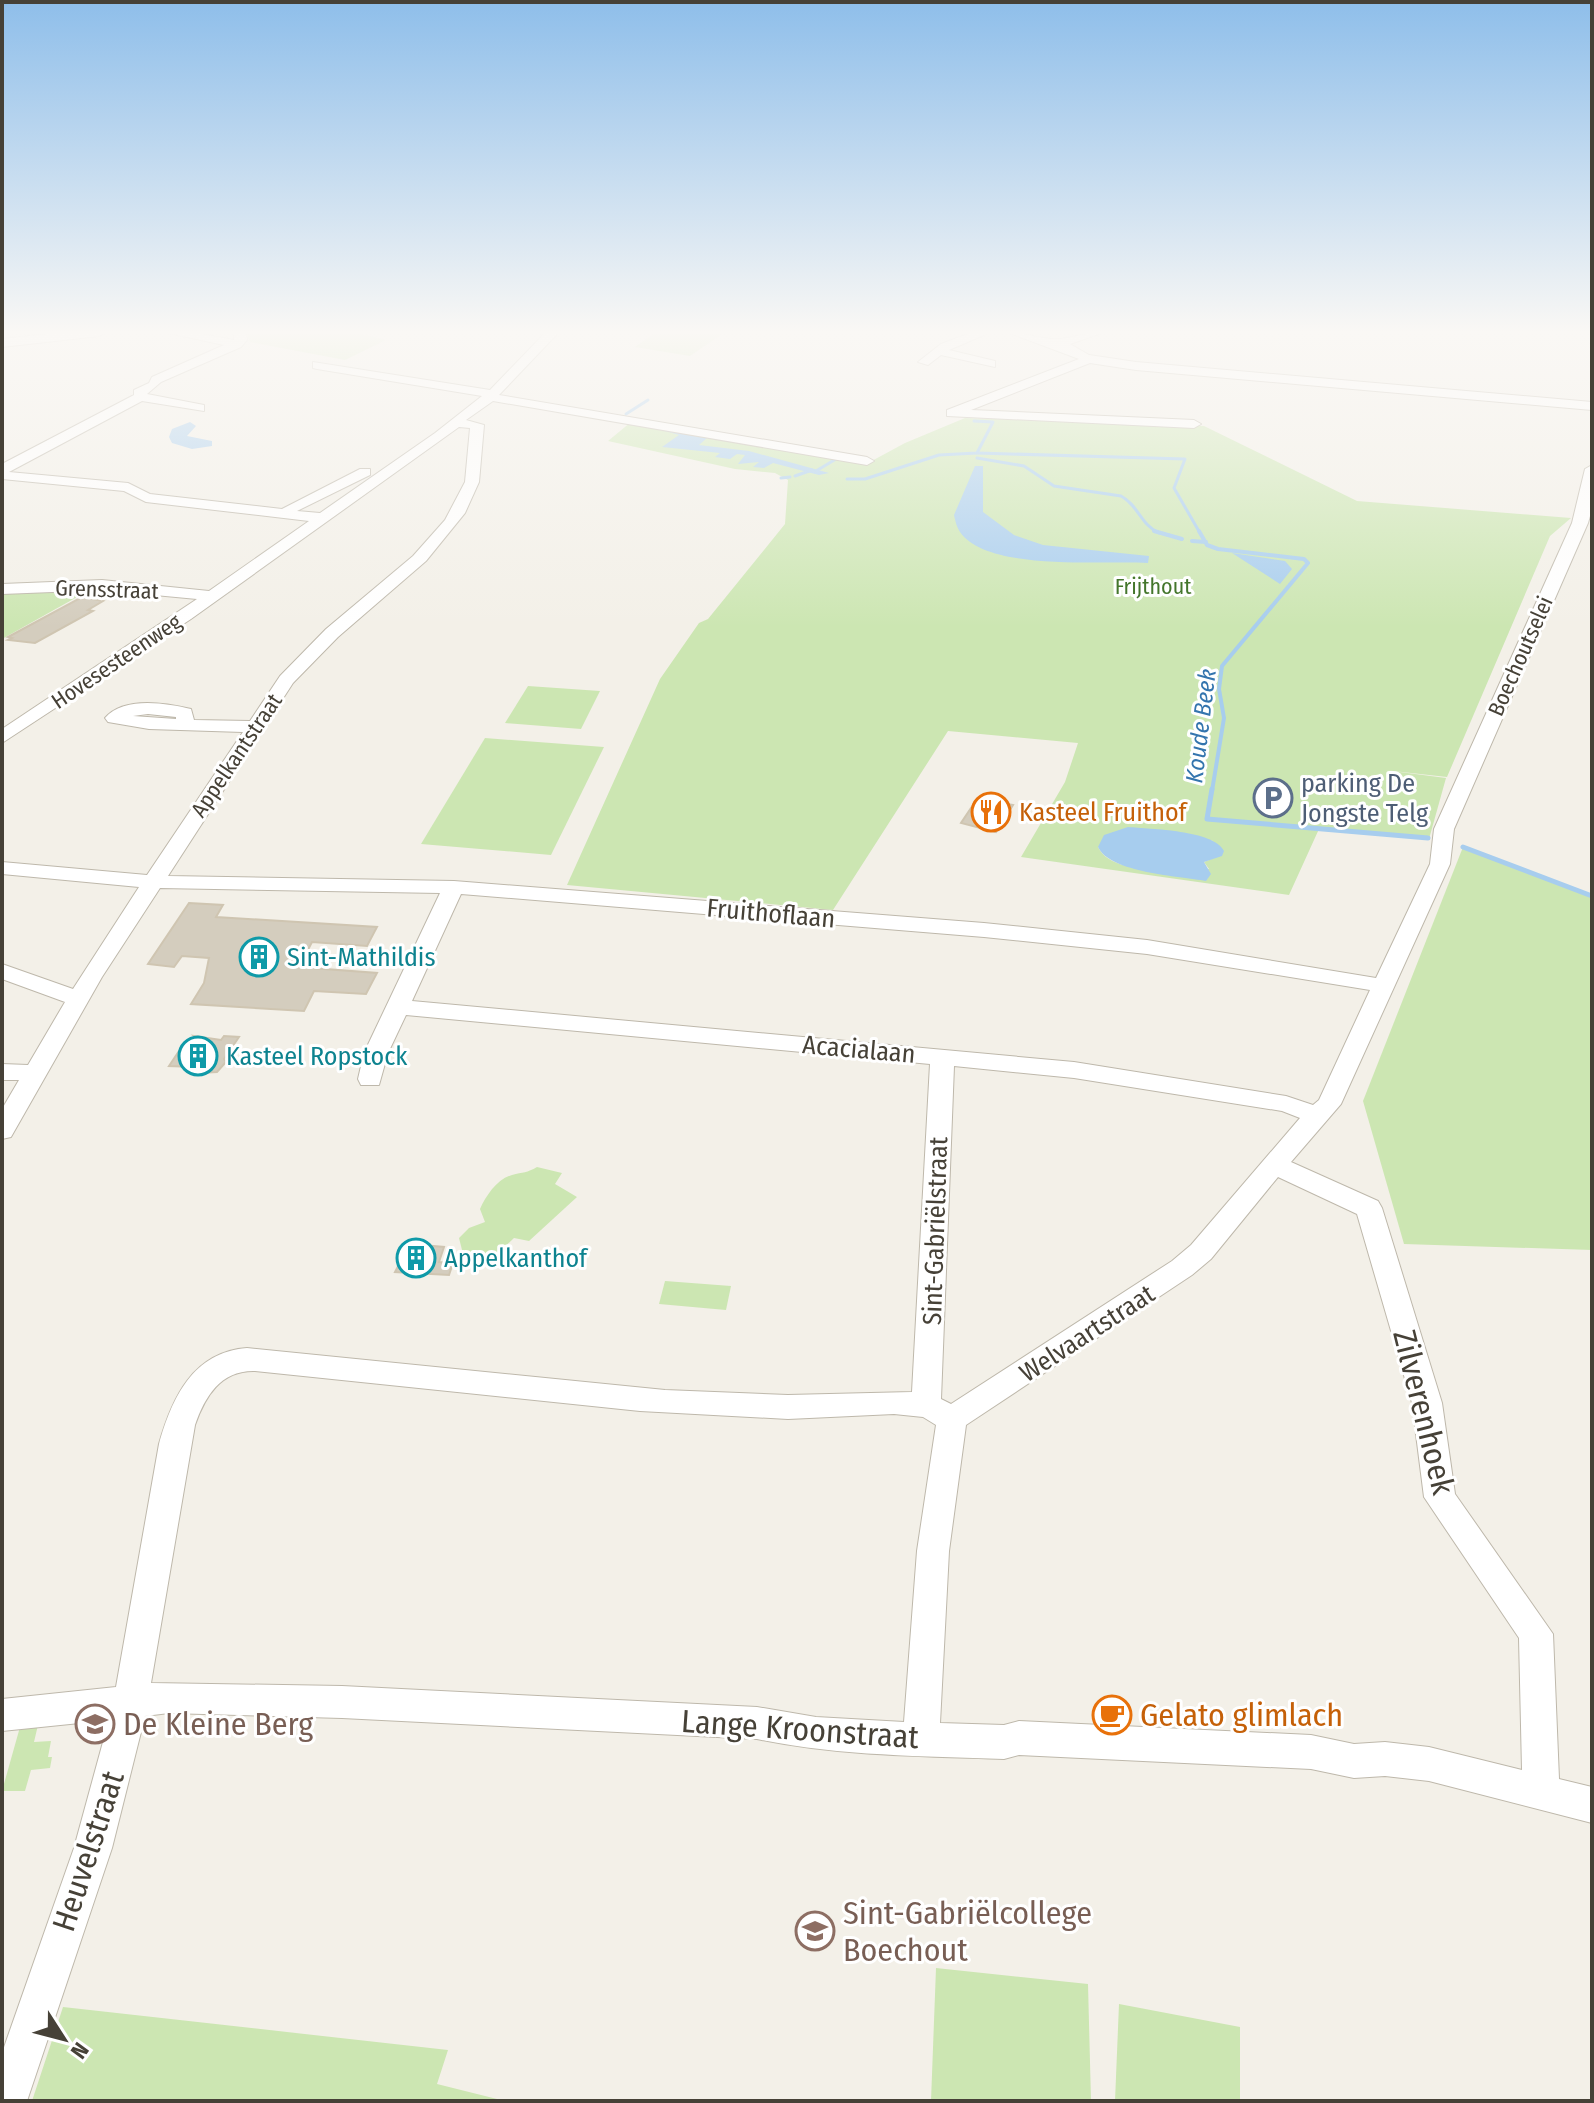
<svg xmlns="http://www.w3.org/2000/svg" width="1594" height="2103" font-family="'Fira Sans Condensed',sans-serif">
<style>
.green{fill:#cce6b2;fill-rule:evenodd}
.water{fill:#a7cdee}
.lines{fill:none;stroke-linecap:round;stroke-linejoin:round}
.stream-far2{stroke:#a7cdee;stroke-width:3}
.stream-far1{stroke:#a7cdee;stroke-width:4}
.stream{stroke:#a7cdee;stroke-width:5}
.building{fill:#d4cdbe;stroke:#cfc5b1;stroke-width:2}
.minor-casing{stroke:#beb8ab;stroke-width:2}
.minor{fill:#fff;fill-rule:evenodd}
.labels{text-anchor:middle;stroke-width:6;stroke-linejoin:round;paint-order:stroke}
.far-park-label{font-size:22px;fill:#44762c;stroke:#fff}
.far-street-label{font-size:22px;fill:#464137;stroke:#fff}
.far-water-label{font-size:24px;font-style:italic;fill:#3475ae;stroke:#fff}
.service-label{font-size:26px;fill:#4e5e75;stroke:#fff;text-anchor:start}
.food-label{font-size:26px;fill:#c56008;stroke:#fff;text-anchor:start}
.street-label{font-size:26px;fill:#464137;stroke:#fff}
.culture-label{font-size:26px;fill:#0d838f;stroke:#fff;text-anchor:start}
.near-street-label{font-size:32px;fill:#464137;stroke:#fff}
.near-food-label{font-size:32px;fill:#c56008;stroke:#fff;text-anchor:start}
.near-education-label{font-size:32px;fill:#785e54;stroke:#fff;text-anchor:start}
</style>
<rect width="100%" height="100%" fill="#f3f0e8"/>
<g class="green">
<polygon points="246,332 353,332 386,340 345,360 250,342"/>
<polygon points="656,332 725,332 690,356 635,347"/>
<path d="M 965,418 L 1204,426 L 1357,501 L 1571,518 L 1550,536 L 1447,777 L 1384,770 L 1446,778 L 1429,839 L 1319,829 L 1289,895 L 1021,857 L 1065,782 L 1078,743 L 948,731 L 833,910 L 567,885 L 660,679 L 699,623 L 708,619 L 785,524 L 788,480 L 775,473 L 735,469 L 608,441 L 631,422 L 868,463 L 905,443 ZM 1175,832 L 1213,841 L 1214,858 L 1204,862 L 1209,869 C 1181,869 1112,877 1098,847 Z"/>
<polygon points="95,587 2,639 2,591"/>
<polygon points="528,686 600,691 581,729 505,723"/>
<polygon points="485,738 604,747 551,855 421,844"/>
<polygon points="1463,847 1592,896 1592,1250 1404,1244 1363,1101"/>
<path d="M 537,1167 L 562,1173 L 555,1184 L 577,1197 L 529,1241 L 514,1238 L 495,1256 L 474,1262 L 463,1254 L 459,1238 L 469,1228 L 485,1222 L 480,1209 C 486,1196 497,1179 512,1175 C 523,1172 527,1173 537,1167 Z"/>
<polygon points="665,1281 731,1286 726,1310 659,1304"/>
<polygon points="38,1725 34,1742 51,1741 48,1757 52,1757 50,1768 31,1770 25,1791 2,1791 20,1727"/>
<polygon points="936,1968 1088,1984 1091,2101 931,2101"/>
<polygon points="1119,2004 1240,2027 1240,2101 1115,2101"/>
<polygon points="63,2007 448,2050 437,2084 505,2101 32,2101"/>
</g>
<g class="water">
<polygon points="190,422 196,426 187,436 212,441 212,446 192,449 172,443 169,437 172,429"/>
<polygon points="648,426 707,438 699,445 749,451 829,473 819,475 773,463 764,468 753,467 759,462 738,464 745,455 737,454 730,459 715,457 720,453 662,447 679,435"/>
<path d="M 975,466 L 983,466 L 983,512 L 1014,535 L 1043,545 L 1149,556 L 1148,563 C 1103,560 988,572 960,532 C 957,528 955,520 954,515 Z"/>
<polygon points="1232,553 1285,561 1292,569 1280,584"/>
<path d="M 1128,827 C 1150,829 1214,830 1224,851 L 1222,856 L 1204,862 L 1211,874 L 1206,881 C 1180,876 1110,873 1098,847 L 1104,835 Z"/>
</g>
<g class="lines">
<g class="stream-far2">
<polyline points="626,414 648,400"/>
<polyline points="977,453 1185,459 1174,488 1200,533"/>
<path d="M 977,458 L 1024,466 L 1054,486 L 1121,496 C 1138,505 1141,525 1159,533"/>
<polyline points="816,471 836,459"/>
<polyline points="795,476 812,470"/>
<polyline points="781,478 790,477"/>
<polyline points="847,479 865,479 939,455 977,453 993,422 974,421"/>
</g>
<g class="stream-far1">
<polyline points="1154,531 1182,539"/>
<polyline points="1199,531 1207,545 1218,549 1304,559 1308,563 1222,666 1219,689 1224,718 1212,791"/>
<polyline points="1192,541 1206,542"/>
</g>
<g class="stream">
<polyline points="1212,789 1207,819 1428,838"/>
<polyline points="1463,847 1592,896"/>
</g>
</g>
<g class="building">
<polygon points="82,597 103,601 88,610 93,611 35,643 8,640 12,638 8,637"/>
<polygon points="977,799 1013,805 996,832 961,823"/>
<polygon points="189,903 223,905 216,917 377,927 367,946 312,942 299,967 377,973 366,994 314,991 304,1011 191,1004 204,983 209,958 182,956 174,967 148,964"/>
<polygon points="194,1036 221,1040 224,1036 239,1037 224,1059 226,1062 217,1072 200,1073 196,1067 169,1066 179,1051 214,1053"/>
<polygon points="410,1244 444,1247 439,1262 453,1263 449,1275 395,1272"/>
</g>
<g class="lines">
<defs>
<g id="minor">
<polygon points="65,332 105,332 99,336 2,347 2,339"/>
<path d="M 164,332 L 191,332 L 234,340 L 234,332 L 246,332 L 247,340 L 241,347 L 161,382 L 147,394 L 204,405 L 204,411 L 142,401 L 9,472 L 128,483 L 150,494 L 282,509 L 360,469 L 370,469 L 370,475 L 297,511 L 320,513 L 435,433 L 482,396 L 317,369 L 313,368 L 313,362 L 490,390 L 546,332 L 559,332 L 499,395 L 867,457 L 874,461 L 867,465 L 493,401 L 466,420 L 484,425 L 479,482 L 465,513 L 426,561 L 338,637 L 293,683 L 168,876 L 454,881 L 984,923 L 1147,940 L 1376,978 L 1430,864 L 1434,829 L 1572,523 L 1585,469 L 1592,465 L 1592,509 L 1588,523 L 1454,829 L 1450,864 L 1341,1104 L 1291,1162 L 1378,1201 L 1382,1208 L 1442,1403 L 1455,1494 L 1553,1634 L 1559,1779 L 1592,1787 L 1592,1823 L 1429,1781 L 1385,1776 L 1354,1778 L 1311,1769 L 1019,1755 L 1004,1759 C 921,1756 838,1756 757,1739 L 342,1718 L 169,1713 L 145,1716 L 112,1848 L 27,2101 L 2,2101 L 2,2053 L 74,1848 L 109,1720 L 2,1731 L 2,1699 L 116,1687 L 159,1444 C 172,1398 193,1352 247,1348 L 665,1390 L 788,1395 L 912,1392 L 930,1064 L 406,1015 L 388,1053 L 379,1085 L 361,1085 L 358,1079 L 364,1053 L 440,893 L 160,888 L 102,977 L 11,1137 L 2,1139 L 2,1109 L 19,1080 L 2,1080 L 2,1064 L 28,1065 L 65,1002 L 2,979 L 2,964 L 73,989 L 139,887 L 2,874 L 2,862 L 147,875 L 243,732 L 149,729 L 108,722 L 105,718 C 124,696 166,703 191,709 L 194,720 L 250,721 L 280,676 L 326,629 L 413,556 L 445,520 L 465,482 L 470,428 L 459,427 L 191,619 L 2,743 L 2,729 L 197,599 L 102,590 L 2,594 L 2,584 L 102,580 L 209,591 L 309,521 L 146,502 L 124,491 L 2,479 L 2,464 L 134,395 L 134,390 L 149,383 L 152,377 L 224,345 ZM 148,714 L 176,717 L 176,719 L 133,716 ZM 461,894 L 984,937 L 1147,954 L 1370,990 L 1319,1100 L 1313,1105 L 1286,1096 L 1074,1062 L 412,1001 ZM 954,1066 L 1074,1078 L 1282,1111 L 1300,1118 L 1191,1245 L 1172,1261 L 951,1404 L 941,1399 ZM 1278,1177 L 1357,1214 L 1412,1403 L 1424,1497 L 1519,1638 L 1522,1770 L 1429,1747 L 1385,1742 L 1354,1744 L 1311,1735 L 1019,1721 L 1004,1725 L 940,1723 L 949,1551 L 966,1425 L 1192,1275 L 1211,1259 ZM 255,1371 L 640,1411 L 788,1419 L 894,1414 L 923,1417 L 936,1425 L 917,1551 L 904,1722 L 816,1717 L 757,1707 L 342,1686 L 151,1683 L 195,1425 C 205,1396 221,1370 255,1371 Z"/>
<polygon points="973,332 991,332 949,350 995,361 995,367 941,355 928,365 918,362 941,344"/>
<path d="M 1007,332 C 1023,332 1048,341 1059,339 C 1074,338 1087,332 1104,332 L 1070,344 L 1089,355 L 1136,362 L 1592,402 L 1592,410 L 1136,370 L 1090,363 L 971,410 L 1194,420 L 1201,424 L 1194,428 L 947,416 L 947,410 L 1079,359 Z"/>
</g>
</defs>
<use href="#minor" class="minor-casing"/>
<use href="#minor" class="minor"/>
</g>
<linearGradient id="sky" x2="0" y2="1"><stop stop-color="#8ebeea"/><stop offset="0.53" stop-color="#faf8f5"/><stop offset="1" stop-color="#faf8f5" stop-opacity="0"/></linearGradient>
<rect width="1594" height="627" fill="url(#sky)"/>
<defs>
<symbol id="parking-ring" viewBox="-11 -11 22 22"><circle r="9.5" fill="#fff" stroke="#5c6f8a" stroke-width="1.5"/><path d="M-3.5-5.5H1a3.5 3.5 0 0 1 0 7H-1V5.5H-3.5ZM-1-3.4V-.6H.8a1.4 1.4 0 0 0 0-2.8Z" fill="#5c6f8a"/></symbol>
<symbol id="restaurant-ring" viewBox="-11 -11 22 22"><circle r="9.5" fill="#fff" stroke="#e8710a" stroke-width="1.5"/><path d="M-5-6h1v4h1v-4h1v4h1v-4h1v5L-1.5 .5V6h-2V.5L-5-1ZM5-6V6H3V1.5H1.5Q1.5-4 5-6Z" fill="#e8710a"/></symbol>
<symbol id="building-ring" viewBox="-11 -11 22 22"><circle r="9.5" fill="#fff" stroke="#0f9aa8" stroke-width="1.5"/><path d="M-4-6H4V6H1V3H-1V6H-4ZM-2.5-4.3h1.7v1.8h-1.7ZM.8-4.3h1.7v1.8H.8ZM-2.5-1h1.7V.8h-1.7ZM.8-1h1.7V.8H.8Z" fill="#0f9aa8"/></symbol>
<symbol id="cafe-ring" viewBox="-11 -11 22 22"><circle r="9.5" fill="#fff" stroke="#e8710a" stroke-width="1.5"/><path d="M-5.5-4.5H6V0H3Q3 3.5 0 3.5H-2.5Q-5.5 3.5-5.5 0ZM3-3.2v2h1.7v-2ZM-6 4.5H4V6H-6Z" fill="#e8710a"/></symbol>
<symbol id="school-ring" viewBox="-11 -11 22 22"><circle r="9.5" fill="#fff" stroke="#8d6e63" stroke-width="1.5"/><path d="M0-5L7-2L0 1L-7-2ZM-4 1L0 2.5L4 1V4Q0 6-4 4Z" fill="#8d6e63"/></symbol>
</defs>
<g fill-rule="evenodd">
<use href="#parking-ring" x="1251" y="776" width="44" height="44"/>
<use href="#restaurant-ring" x="969" y="790" width="44" height="44"/>
<use href="#building-ring" x="237" y="935" width="44" height="44"/>
<use href="#building-ring" x="176" y="1034" width="44" height="44"/>
<use href="#building-ring" x="394" y="1236" width="44" height="44"/>
<use href="#cafe-ring" x="1090" y="1693" width="44" height="44"/>
<use href="#school-ring" x="73" y="1702" width="44" height="44"/>
<use href="#school-ring" x="793" y="1909" width="44" height="44"/>
</g>
<g class="labels">
<g class="far-park-label">
<text x="1153" y="594">Frijthout</text>
</g>
<g class="far-street-label">
<text transform="translate(107 589) rotate(2)" y="8">Grensstraat</text>
<text transform="translate(1520 656) rotate(-66)" y="8">Boechoutselei</text>
<text transform="translate(116 661) rotate(-34)" y="8">Hovesesteenweg</text>
<text transform="translate(236 755) rotate(-56)" y="8">Appelkantstraat</text>
</g>
<g class="far-water-label">
<text transform="translate(1201 726) rotate(-83)" y="8">Koude Beek</text>
</g>
<g class="service-label">
<text x="1301" y="792">parking De<tspan x="1301" dy="30">Jongste Telg</tspan></text>
</g>
<g class="food-label">
<text x="1019" y="821">Kasteel Fruithof</text>
</g>
<g class="street-label">
<text transform="translate(771 913) rotate(5)" y="9">Fruithoflaan</text>
<text transform="translate(859 1049) rotate(5)" y="9">Acacialaan</text>
<text transform="translate(935 1231) rotate(-88)" y="9">Sint-Gabriëlstraat</text>
<text transform="translate(1087 1333) rotate(-33)" y="9">Welvaartstraat</text>
</g>
<g class="culture-label">
<text x="287" y="966">Sint-Mathildis</text>
<text x="226" y="1065">Kasteel Ropstock</text>
<text x="444" y="1267">Appelkanthof</text>
</g>
<g class="near-street-label">
<text transform="translate(1424 1412) rotate(76)" y="11">Zilverenhoek</text>
<text transform="translate(800 1729) rotate(4)" y="11">Lange Kroonstraat</text>
<text transform="translate(88 1851) rotate(-72)" y="11">Heuvelstraat</text>
</g>
<g class="near-food-label">
<text x="1140" y="1726">Gelato glimlach</text>
</g>
<g class="near-education-label">
<text x="123" y="1735">De Kleine Berg</text>
<text x="843" y="1924">Sint-Gabriëlcollege<tspan x="843" dy="37">Boechout</tspan></text>
</g>
</g>
<rect width="1594" height="2103" fill="none" stroke="#464137" stroke-width="8"/>
<g transform="translate(64 2039) rotate(126)" stroke="#ffffff" stroke-width="6" paint-order="stroke">
<path d="M0-6L14 30L0 20L-14 30Z" fill="#464137"/>
<text y="-12" font-size="22" font-weight="bold" text-anchor="middle" fill="#464137">N</text>
</g>
</svg>
